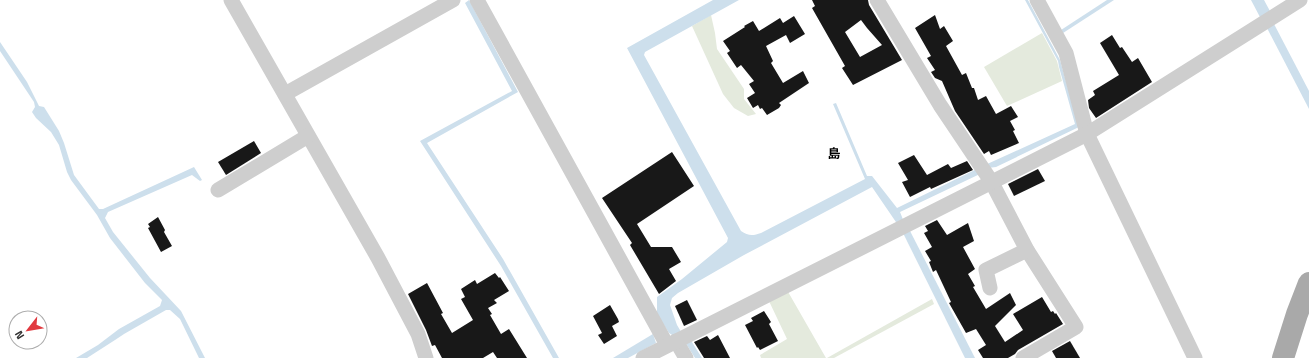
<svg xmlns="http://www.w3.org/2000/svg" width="1309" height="358" font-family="'Titillium Web','Noto Sans JP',sans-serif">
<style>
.green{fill:#e4eadd}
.water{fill:#cddfec}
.building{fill:#181818;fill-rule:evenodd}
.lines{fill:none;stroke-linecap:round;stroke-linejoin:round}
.street{stroke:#cecece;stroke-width:15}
.primary{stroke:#a9a9a9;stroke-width:22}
.labels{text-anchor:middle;stroke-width:4;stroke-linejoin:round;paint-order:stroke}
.neighbourhood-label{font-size:13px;font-weight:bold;fill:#000;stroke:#fff}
</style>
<rect width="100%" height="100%" fill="#fff"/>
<g class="green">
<polygon points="711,15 715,33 717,49 744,89 744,99 756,114 748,116 734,108 723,94 692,26"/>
<polygon points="1042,33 1057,61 1062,81 1007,106 984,67"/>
<polygon points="787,290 826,358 761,358 760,355 787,339 768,299"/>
<polygon points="932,299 934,304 834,358 827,358"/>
</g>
<g class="water">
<polygon points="469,0 518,92 427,143 503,259 559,358 553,358 501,266 420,141 512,91 465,3"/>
<path d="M 713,0 L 739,0 L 645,52 L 644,55 L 741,231 C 748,236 753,236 761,233 L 865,179 L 833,104 L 836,103 L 867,176 L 872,176 L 897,208 L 985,165 L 1075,124 L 1059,67 L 1058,61 L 1025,0 L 1028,0 L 1060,60 L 1079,127 L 996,167 L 988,168 L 982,173 L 900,212 L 904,222 L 898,225 L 872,187 L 744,255 L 678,293 L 672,298 L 670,305 L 677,325 L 683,335 L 690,339 L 702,358 L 695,358 L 680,334 L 672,335 L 669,333 L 657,314 L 657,297 L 682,279 L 727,242 L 728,238 L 627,48 Z"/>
<polygon points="1107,0 1114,0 1063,33 1061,30"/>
<polygon points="1251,0 1264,0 1271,13 1261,19"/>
<polygon points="1274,24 1309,91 1309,109 1267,28"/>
<polygon points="0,42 27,82 39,106 44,107 59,131 64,143 74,175 99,209 103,209 194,167 202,180 200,181 192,175 108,212 105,218 113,232 150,278 181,311 205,358 199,358 180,319 170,310 166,310 124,334 115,340 87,358 76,358 98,345 119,329 160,306 162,300 145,283 110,238 97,215 71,180 67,172 59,145 51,132 36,118 32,112 35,107 34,102 0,51"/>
<polygon points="909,229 975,358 965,358 903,233"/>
<polygon points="653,334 656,343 628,358 613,358"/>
</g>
<g class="building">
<path d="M 812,0 L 868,0 L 869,5 L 902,60 L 853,85 L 842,68 L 845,66 L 812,8 L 815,6 ZM 861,20 L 867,28 L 882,45 L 860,57 L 845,32 Z"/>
<polygon points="935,15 940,29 944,26 953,41 946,46 962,75 966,73 972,88 974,88 978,100 986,96 996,114 1011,106 1018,117 1010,121 1015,130 1013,131 1019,143 991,155 989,151 984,154 955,111 942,81 935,78 931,72 935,70 927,58 931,56 915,28"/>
<polygon points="794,16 805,34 790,43 786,35 766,46 773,61 771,63 783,83 803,71 809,83 779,103 781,105 779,108 767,115 762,108 760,109 758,105 753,108 747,98 755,93 749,84 754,81 741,65 737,68 727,53 730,51 723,41 745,27 744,26 753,21 759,31 780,18 783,23"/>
<polygon points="1112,35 1120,48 1122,47 1132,62 1138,58 1152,82 1096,118 1089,108 1088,100 1095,95 1093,91 1119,75 1100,43"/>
<polygon points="254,141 261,153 226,175 218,162"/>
<polygon points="672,152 694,186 637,224 651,247 672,247 681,262 669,269 676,281 659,294 630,245 632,243 602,198"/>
<polygon points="914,155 927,175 948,164 951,168 967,161 973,170 931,189 930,187 910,197 902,182 908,180 898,163"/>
<polygon points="1038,169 1045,181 1014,196 1008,184"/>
<polygon points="158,217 165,230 164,232 172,246 161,252 148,228 150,227 148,224"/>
<polygon points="937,220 947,235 968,223 974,241 963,247 975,269 968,274 975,286 973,287 986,309 1010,293 1016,305 995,326 1005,342 1023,330 1013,314 1042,297 1051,312 1053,311 1055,314 1056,313 1063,324 1018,350 1015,354 1008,358 983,358 978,350 986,345 976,329 966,333 949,303 951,302 936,270 933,272 929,262 931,261 925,251 932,247 924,233 928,231 925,226"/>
<polygon points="495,273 499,278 500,277 509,291 494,300 497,303 488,308 492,314 490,315 501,334 509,329 527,358 497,358 493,352 483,358 442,358 435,345 432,346 426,330 408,294 427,283 443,313 441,314 452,333 473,320 461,299 465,297 461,289 475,280 477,284"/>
<polygon points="687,300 697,320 684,326 675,306"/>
<polygon points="610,305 618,319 619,322 612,326 617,336 604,344 598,335 602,333 593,316"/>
<polygon points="764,311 771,322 769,324 778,341 760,350 758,347 757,348 745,325 753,321 751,318"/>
<polygon points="718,335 730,358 704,358 694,342 707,336 710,340"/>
<polygon points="1070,341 1080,358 1056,358 1052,351"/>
</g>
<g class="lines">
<g class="street">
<polyline points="231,0 378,258 418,334 426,358"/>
<polyline points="477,0 667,345"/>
<polyline points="877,0 940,105 991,181 1027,250 1076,327 1023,358"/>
<polyline points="1037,0 1066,53 1087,134 1195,358"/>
<polyline points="285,94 453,0"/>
<polyline points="218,190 308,136"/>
<polyline points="990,288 986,270 1027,250"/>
<polyline points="676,341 686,358"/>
<polyline points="643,358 1087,134 1300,0"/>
</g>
<polyline class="primary" points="1283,358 1297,314 1309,283"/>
</g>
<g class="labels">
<g class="neighbourhood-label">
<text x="834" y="158">島</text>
</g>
</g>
<g transform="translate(28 330) rotate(239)"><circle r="19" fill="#ffffff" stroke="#adadad"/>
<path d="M0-3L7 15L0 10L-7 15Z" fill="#e13a40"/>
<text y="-6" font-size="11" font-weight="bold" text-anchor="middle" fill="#313131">N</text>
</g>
</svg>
